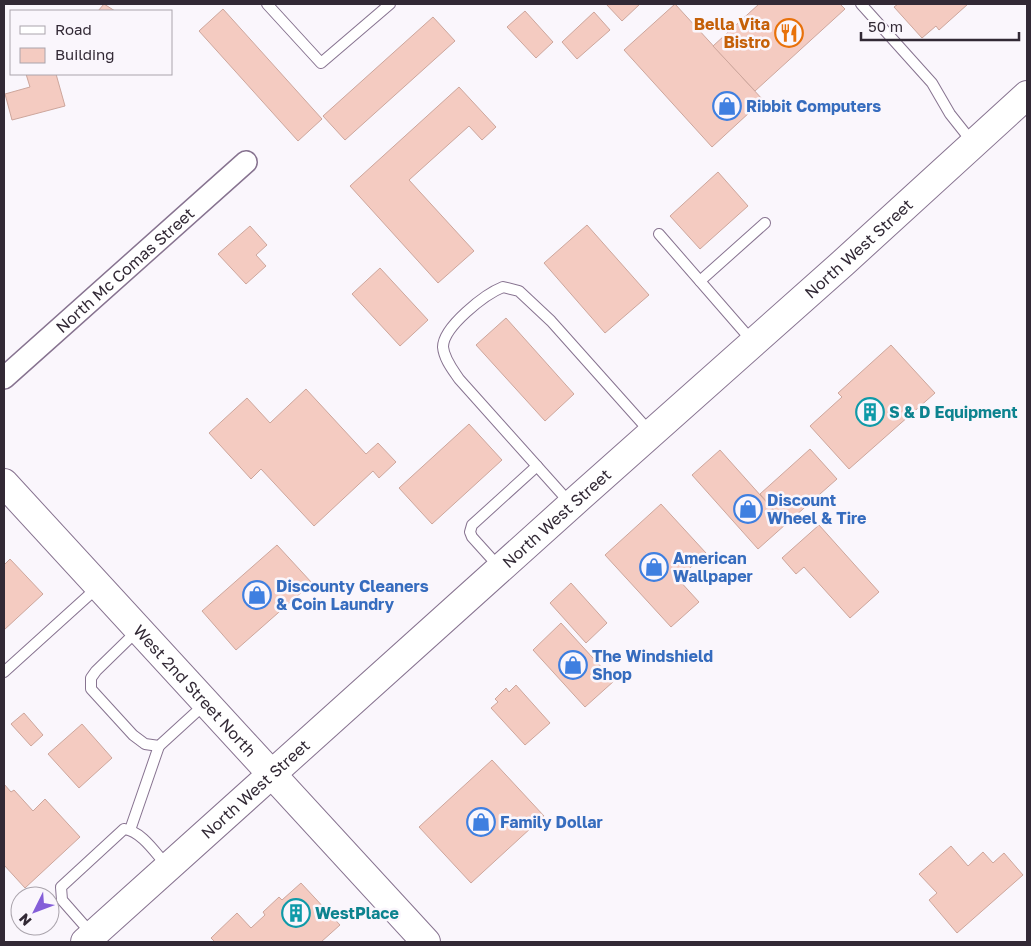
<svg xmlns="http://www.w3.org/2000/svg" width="1031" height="946" font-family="'Golos Text',sans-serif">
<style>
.building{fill:#f4cbc1;stroke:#cda69c}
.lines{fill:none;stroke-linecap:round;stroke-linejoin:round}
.lane-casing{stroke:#877390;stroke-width:12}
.street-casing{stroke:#877390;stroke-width:24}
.secondary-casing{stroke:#877390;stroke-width:30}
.lane{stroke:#fff;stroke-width:10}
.street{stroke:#fff;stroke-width:21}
.secondary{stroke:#fff;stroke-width:28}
.labels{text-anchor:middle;stroke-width:5;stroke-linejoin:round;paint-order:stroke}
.food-label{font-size:16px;font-weight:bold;fill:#c56008;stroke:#faf6fc;text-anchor:end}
.shop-label{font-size:16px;font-weight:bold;fill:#366cbe;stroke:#faf6fc;text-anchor:start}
.street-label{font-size:16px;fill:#322935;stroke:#faf6fc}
.culture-label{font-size:16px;font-weight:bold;fill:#0d838f;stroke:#faf6fc;text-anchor:start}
</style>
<rect width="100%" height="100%" fill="#faf6fc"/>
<g class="building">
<polygon points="104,4 115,11 98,11"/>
<polygon points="606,4 640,4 622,21"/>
<polygon points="675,4 763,100 712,147 624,50"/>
<polygon points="759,4 840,4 845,9 755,91 713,46"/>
<polygon points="898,4 968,4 939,30 936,26 922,38 894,7"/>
<polygon points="223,9 322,119 298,141 199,31"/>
<polygon points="525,11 553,42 536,58 507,27"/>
<polygon points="594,12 610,30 577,59 562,42"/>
<polygon points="433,17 455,41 345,140 323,116"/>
<polygon points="26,74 56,74 65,106 12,120 5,94 30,87"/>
<polygon points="459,87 496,127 482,140 469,126 409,180 474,251 438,283 350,186"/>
<polygon points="718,172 748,206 700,249 670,216"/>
<polygon points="587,225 649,295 605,333 544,263"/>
<polygon points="250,226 267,245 256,255 266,266 246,284 218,254"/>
<polygon points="380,268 428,320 400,346 352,294"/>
<polygon points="506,318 574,394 545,421 476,345"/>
<polygon points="891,345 935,393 849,469 810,426 842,397 838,393"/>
<polygon points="306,389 366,454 378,443 396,462 379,478 373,471 314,526 261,469 251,479 209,433 247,398 270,423"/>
<polygon points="469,424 502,460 432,524 399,488"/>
<polygon points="810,449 837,479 786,524 760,494"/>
<polygon points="720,450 786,524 758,549 692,475"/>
<polygon points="661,504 706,553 678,579 699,602 671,627 605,555"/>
<polygon points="819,525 879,592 850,618 804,567 796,574 782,558"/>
<polygon points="277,545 312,583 236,650 202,611"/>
<polygon points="10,559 43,594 4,630 4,565"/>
<polygon points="571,583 607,623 586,643 550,603"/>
<polygon points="561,623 614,681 585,707 533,650"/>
<polygon points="516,685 550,723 525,745 491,708 498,702 495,699 506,688 509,692"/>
<polygon points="24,713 43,735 31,746 11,724"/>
<polygon points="82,724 112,758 79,788 48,754"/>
<polygon points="492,760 544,816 471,883 419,827"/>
<polygon points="4,784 11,792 14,790 33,811 45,799 80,837 25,888 4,865"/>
<polygon points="951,846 968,866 983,852 993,863 1004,853 1023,875 957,933 929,900 937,893 919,874"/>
<polygon points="301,883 340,925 321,942 215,942 211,938 237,913 251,928 265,915 263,912 279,897 282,900"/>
</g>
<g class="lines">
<defs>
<g id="lane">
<polyline points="267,4 321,63 390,4"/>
<polyline points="861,4 932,83 950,114 973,143"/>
<polyline points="659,234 753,342"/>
<polyline points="700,281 765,223"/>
<path d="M 570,503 L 459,379 C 453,370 444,359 443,347 C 443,327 485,294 503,287 L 519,291 L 551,321 L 651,433"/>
<polyline points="500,568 472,537 470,532 472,525 537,466"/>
<polyline points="137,631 96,671 91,678 91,689 133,735 145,744 159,746 205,704"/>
<polyline points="4,672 98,587"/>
<polyline points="130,830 159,746"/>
<path d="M 91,933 L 62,900 L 61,887 L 124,829 C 142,831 156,854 168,867"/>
</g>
<g id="street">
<path id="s1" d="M 4,378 L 246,162"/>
</g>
<g id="secondary">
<path id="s2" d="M 4,483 L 426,942"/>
<path id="s3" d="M 85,942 L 572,504 L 843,263 L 1027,95"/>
</g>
</defs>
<use href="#lane" class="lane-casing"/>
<use href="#street" class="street-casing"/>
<use href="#secondary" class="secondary-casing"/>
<use href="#lane" class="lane"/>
<use href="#street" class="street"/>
<use href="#secondary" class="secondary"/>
</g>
<defs>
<symbol id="restaurant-ring" viewBox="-11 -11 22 22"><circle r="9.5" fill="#faf6fc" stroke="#e8710a" stroke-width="1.5"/><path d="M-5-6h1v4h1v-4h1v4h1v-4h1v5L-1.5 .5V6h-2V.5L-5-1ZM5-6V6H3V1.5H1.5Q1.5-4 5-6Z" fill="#e8710a"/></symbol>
<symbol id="shop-ring" viewBox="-11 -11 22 22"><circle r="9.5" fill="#faf6fc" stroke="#3f7fe0" stroke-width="1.5"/><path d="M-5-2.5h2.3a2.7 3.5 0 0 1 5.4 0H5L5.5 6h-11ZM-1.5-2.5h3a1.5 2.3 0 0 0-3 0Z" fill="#3f7fe0"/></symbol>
<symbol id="building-ring" viewBox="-11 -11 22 22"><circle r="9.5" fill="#faf6fc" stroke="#0f9aa8" stroke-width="1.5"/><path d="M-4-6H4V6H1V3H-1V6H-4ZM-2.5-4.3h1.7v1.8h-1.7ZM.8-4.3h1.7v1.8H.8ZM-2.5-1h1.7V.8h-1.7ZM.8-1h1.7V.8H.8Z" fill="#0f9aa8"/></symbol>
</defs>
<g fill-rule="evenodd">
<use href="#restaurant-ring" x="773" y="17" width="32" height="32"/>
<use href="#shop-ring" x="711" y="90" width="32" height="32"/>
<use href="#building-ring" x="854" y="396" width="32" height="32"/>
<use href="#shop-ring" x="732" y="493" width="32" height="32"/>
<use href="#shop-ring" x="638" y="551" width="32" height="32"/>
<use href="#shop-ring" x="241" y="579" width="32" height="32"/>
<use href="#shop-ring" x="557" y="649" width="32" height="32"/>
<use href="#shop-ring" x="465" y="806" width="32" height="32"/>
<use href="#building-ring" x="280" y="897" width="32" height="32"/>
</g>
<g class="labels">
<g class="food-label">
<text x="770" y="30">Bella Vita<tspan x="770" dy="18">Bistro</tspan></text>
</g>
<g class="shop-label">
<text x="746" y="112">Ribbit Computers</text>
<text x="767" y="506">Discount<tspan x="767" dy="18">Wheel &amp; Tire</tspan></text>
<text x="673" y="564">American<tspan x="673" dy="18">Wallpaper</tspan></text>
<text x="276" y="592">Discounty Cleaners<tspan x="276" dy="18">&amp; Coin Laundry</tspan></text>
<text x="592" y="662">The Windshield<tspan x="592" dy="18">Shop</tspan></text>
<text x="500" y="828">Family Dollar</text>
</g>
<g class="street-label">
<text dy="6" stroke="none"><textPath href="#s3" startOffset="1039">North West Street</textPath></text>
<text dy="6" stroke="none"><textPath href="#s1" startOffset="162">North Mc Comas Street</textPath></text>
<text dy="6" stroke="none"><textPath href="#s3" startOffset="634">North West Street</textPath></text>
<text dy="6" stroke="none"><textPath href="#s2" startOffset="282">West 2nd Street North</textPath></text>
<text dy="6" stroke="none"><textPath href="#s3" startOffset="229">North West Street</textPath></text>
</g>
<g class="culture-label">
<text x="889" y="418">S &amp; D Equipment</text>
<text x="315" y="919">WestPlace</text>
</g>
</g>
<rect width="1031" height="946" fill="none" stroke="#322935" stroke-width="10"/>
<rect x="10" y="10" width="162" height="65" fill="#faf6fc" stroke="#aaa4ac"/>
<rect x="20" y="26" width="25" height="8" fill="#ffffff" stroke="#aaa4ac"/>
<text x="55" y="35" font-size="15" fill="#322935">Road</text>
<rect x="20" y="48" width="25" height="15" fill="#f4cbc1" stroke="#aaa4ac"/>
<text x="55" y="60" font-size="15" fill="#322935">Building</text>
<g transform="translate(35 911) rotate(228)"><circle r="24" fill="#faf6fc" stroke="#aaa4ac"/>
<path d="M0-4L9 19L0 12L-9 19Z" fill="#845ed8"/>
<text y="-8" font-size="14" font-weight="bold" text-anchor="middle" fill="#322935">N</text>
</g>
<path d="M861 32v8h158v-8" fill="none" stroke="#322935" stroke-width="2.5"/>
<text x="868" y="32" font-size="15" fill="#322935" stroke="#faf6fc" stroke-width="4" paint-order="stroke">50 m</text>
</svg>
